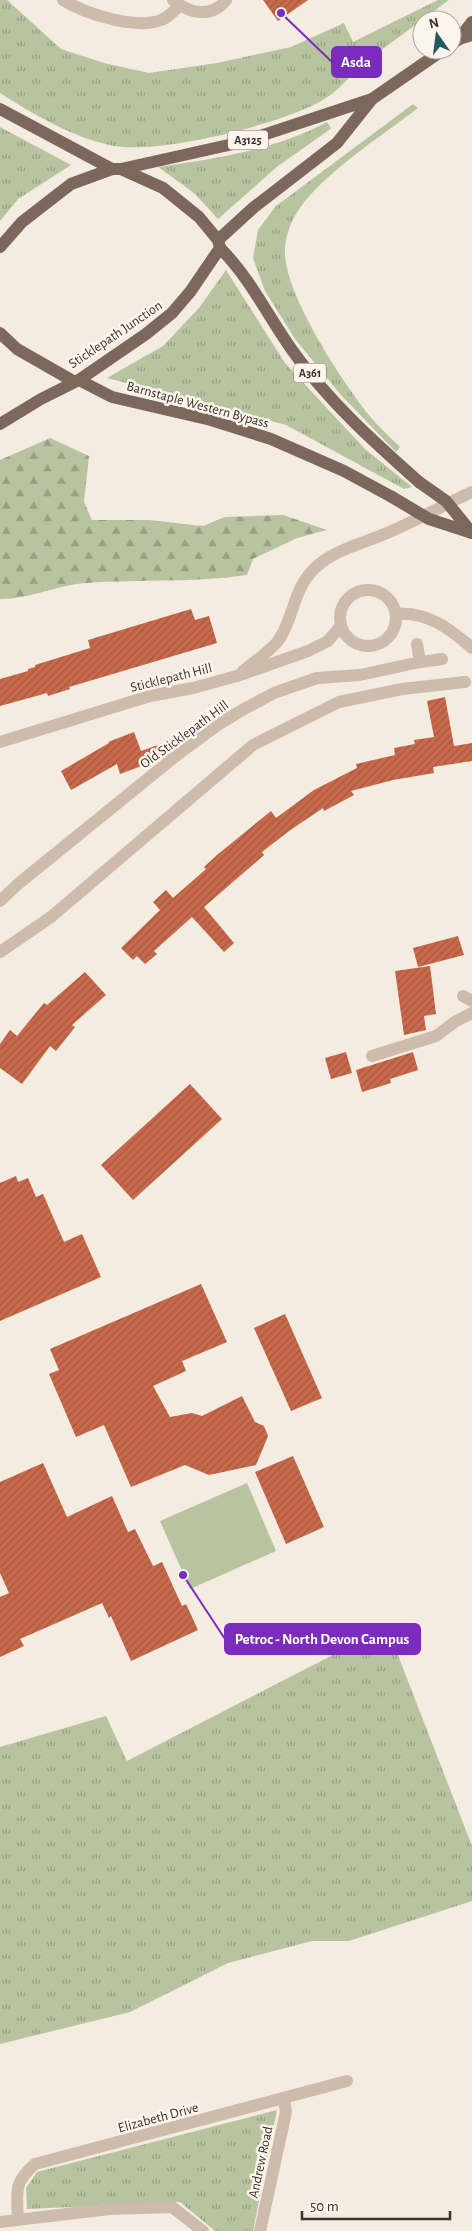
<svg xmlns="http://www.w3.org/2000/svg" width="472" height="2231" font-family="'Alegreya Sans',sans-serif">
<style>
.grass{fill:url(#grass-tufts)}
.forest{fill:url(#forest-firs)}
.pitch{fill:#b8c4a0}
.building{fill:url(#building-hatch)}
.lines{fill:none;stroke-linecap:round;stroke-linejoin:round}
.minor{stroke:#cdbbac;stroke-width:12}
.major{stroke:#7d675c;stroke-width:12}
.major-bridge{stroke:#7d675c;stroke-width:12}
.labels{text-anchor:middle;stroke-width:5;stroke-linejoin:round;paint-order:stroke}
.shield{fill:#fbf5ee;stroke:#756b66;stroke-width:1}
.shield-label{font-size:12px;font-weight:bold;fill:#3b302b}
.street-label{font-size:14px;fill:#3b302b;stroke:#fbf5ee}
.leader{fill:none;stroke:#7b2cbf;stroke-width:2}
.callout-dot{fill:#7b2cbf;stroke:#fbf5ee;stroke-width:2}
.callout{fill:#7b2cbf;stroke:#7b2cbf;stroke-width:2}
.callout-label{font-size:15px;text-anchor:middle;font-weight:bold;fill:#fff}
</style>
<defs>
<pattern id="grass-tufts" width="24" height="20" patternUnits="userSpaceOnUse" patternTransform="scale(1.25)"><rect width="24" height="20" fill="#b8c4a0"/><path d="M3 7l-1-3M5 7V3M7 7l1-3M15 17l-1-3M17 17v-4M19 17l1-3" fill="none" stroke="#97a083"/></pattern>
<pattern id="forest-firs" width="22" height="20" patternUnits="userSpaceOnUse" patternTransform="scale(1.25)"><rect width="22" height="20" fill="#b8c4a0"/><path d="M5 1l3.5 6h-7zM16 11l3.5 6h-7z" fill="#97a083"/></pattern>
<pattern id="building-hatch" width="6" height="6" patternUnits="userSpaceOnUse" patternTransform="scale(1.25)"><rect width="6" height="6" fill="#c8694b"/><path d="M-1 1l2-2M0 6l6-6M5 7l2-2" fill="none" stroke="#a4573f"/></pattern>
</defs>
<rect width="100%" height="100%" fill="#f4ebe1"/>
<g class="grass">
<path d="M 0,0 L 7,0 L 61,49 L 104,63 L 149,73 L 217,63 L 291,47 L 344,23 L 353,42 L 438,0 L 449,0 L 349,74 L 350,77 C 341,86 332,95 321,101 C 279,125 161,154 114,146 C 73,138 35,115 0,93 Z"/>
<path d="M 413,104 L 418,108 C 383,135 325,172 300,208 C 291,220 284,239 285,254 C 286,296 342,381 368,414 C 378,426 389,436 400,447 L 396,452 L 340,394 L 295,339 L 265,291 L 253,258 L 258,230 L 276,206 Z"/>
<path d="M 327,122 L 331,128 L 329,130 L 278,166 L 218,219 L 194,193 L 158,167 C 215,159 275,150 327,122 Z"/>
<polygon points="0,127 71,165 18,199 0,221"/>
<polygon points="226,270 285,363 365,449 412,487 404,489 286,425 107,378 163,346 199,308"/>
<polygon points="387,1627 472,1846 472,1901 349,1941 312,1941 228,1963 130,2012 0,2044 0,1747 106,1716 127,1761"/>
<polygon points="277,2110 253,2231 215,2231 180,2202 27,2209 26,2188 37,2172"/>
</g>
<path class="forest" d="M 50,438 L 89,456 L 84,502 L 92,520 L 148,520 L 203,526 L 225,517 L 283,515 L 327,530 L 297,538 L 253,559 L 247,575 C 194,583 140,579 86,583 C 57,585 30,599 0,599 L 0,460 Z"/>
<polygon class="pitch" points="247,1483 276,1551 190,1589 160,1521"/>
<g class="building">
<polygon points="263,0 308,0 278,21"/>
<polygon points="191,609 195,620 209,616 217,643 69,687 70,689 48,696 47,693 0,706 0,679 28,671 28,669 35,667 35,665 90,648 88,640"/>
<polygon points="445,697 454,746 472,743 472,761 433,767 434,773 393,780 351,791 354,795 324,811 323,808 289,831 262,852 264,855 204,907 234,943 224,952 192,917 154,951 157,954 145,964 137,956 133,960 121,948 160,910 153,902 166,890 173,898 206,869 204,867 217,855 271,811 276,818 314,790 357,768 356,764 395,755 394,748 415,744 414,740 434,737 427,701"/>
<polygon points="134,732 141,751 172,740 174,747 158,760 120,774 117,764 71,790 61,771 109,743 108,742"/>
<polygon points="458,936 464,955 418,967 413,948"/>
<polygon points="430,966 436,1014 424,1016 426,1030 404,1035 395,971"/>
<polygon points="85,972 106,995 72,1025 75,1027 56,1051 50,1046 22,1084 0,1068 0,1044 10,1030 17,1036 44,1003 47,1005"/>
<polygon points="346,1052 352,1073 331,1079 325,1058"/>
<polygon points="413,1052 418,1070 390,1079 391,1083 362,1092 356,1070"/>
<polygon points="190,1084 222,1119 133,1200 101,1165"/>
<polygon points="16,1176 18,1182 28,1178 36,1197 43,1194 64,1242 82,1234 101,1277 0,1321 0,1183"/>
<polygon points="201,1284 227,1342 182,1361 186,1371 153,1386 170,1417 192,1413 202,1416 242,1396 255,1422 264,1426 268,1436 256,1465 209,1475 185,1465 131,1487 104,1425 76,1437 49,1374 59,1370 50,1349"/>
<polygon points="285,1314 322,1398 291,1411 254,1328"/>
<polygon points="293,1456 324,1527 286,1544 255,1472"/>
<polygon points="43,1463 67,1517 112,1496 128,1532 135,1529 153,1566 162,1562 182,1606 186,1604 198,1630 131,1661 111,1616 109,1618 102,1603 20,1639 24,1646 0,1657 0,1597 9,1593 0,1573 0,1482"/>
</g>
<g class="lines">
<g class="minor">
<path d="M 63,0 C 86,14 136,30 161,20 C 168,18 174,10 180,6"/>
<path d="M 173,0 C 189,13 211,19 226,0"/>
<circle cx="368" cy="618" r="28"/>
<path d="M 397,614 C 428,612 449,628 472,648"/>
<polyline points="417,644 420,662 442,659"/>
<path d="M 243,671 C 253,662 274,649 280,638 C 295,614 293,589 315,568 C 333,550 364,543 387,533 C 416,521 443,505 472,492"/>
<polyline points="0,742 150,696 193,688 237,676 308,651 328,641 341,626"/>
<polyline points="0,901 18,884 177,755 219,724 244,709 274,693 317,678 360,675 420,662"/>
<polyline points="0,952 51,917 253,745 339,702 402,689 465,682"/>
<polyline points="463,996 472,1001"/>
<polyline points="372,1056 436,1036 456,1021 472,1013"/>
<path d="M 18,2220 C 17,2192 13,2183 35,2164 L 347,2081"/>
<polyline points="0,2222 109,2209 172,2207 203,2231"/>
<polyline points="260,2231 286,2112 284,2099"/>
</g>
<g class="major">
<polyline points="459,39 472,22"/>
<polyline points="452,44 459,39 472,35"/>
<polyline points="0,109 112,169"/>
<polyline points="121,169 242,142 372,99 443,50"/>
<polyline points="218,240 253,208 337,143 372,99"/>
<polyline points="0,247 22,222 71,184 112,169 121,169 163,188 199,217 218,240 220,248 190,292 172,313 146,334 79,380 41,399 0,424"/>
<path d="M 220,248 C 251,279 267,315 292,350 C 327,400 374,442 419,482"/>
<polyline points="0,333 17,349 73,381"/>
<polyline points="79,380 112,397 211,420 271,439 344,471 392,497"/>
</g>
<g class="major-bridge">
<polyline points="419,482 446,501 472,533"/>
<polyline points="392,497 429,519 472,533"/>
</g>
</g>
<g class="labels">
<g class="shield">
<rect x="228" y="130.5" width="40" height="19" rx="4"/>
<rect x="294" y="363.5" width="32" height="19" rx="4"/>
</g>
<g class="shield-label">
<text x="248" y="144">A3125</text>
<text x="310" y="377">A361</text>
</g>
<g class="street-label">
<text transform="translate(115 334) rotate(-34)" y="5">Sticklepath Junction</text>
<text transform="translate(198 404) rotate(15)" y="5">Barnstaple Western Bypass</text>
<text transform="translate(171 677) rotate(-14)" y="5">Sticklepath Hill</text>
<text transform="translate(184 734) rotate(-36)" y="5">Old Sticklepath Hill</text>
<text transform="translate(158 2117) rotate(-15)" y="5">Elizabeth Drive</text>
<text transform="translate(260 2162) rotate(-78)" y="5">Andrew Road</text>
</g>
</g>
<path class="leader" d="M281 13L332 62M183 1575L225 1639"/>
<g class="callout-dot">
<circle cx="281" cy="13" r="5"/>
<circle cx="183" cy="1575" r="5"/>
</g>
<g class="callout">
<rect x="332" y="47" width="49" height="30" rx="5"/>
<rect x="225" y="1624" width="195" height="30" rx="5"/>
</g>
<g class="callout-label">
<text x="356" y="67">Asda</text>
<text x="322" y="1644">Petroc - North Devon Campus</text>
</g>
<g transform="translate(437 35) rotate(346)"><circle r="24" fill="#fbf5ee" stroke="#aea6a0"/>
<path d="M0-4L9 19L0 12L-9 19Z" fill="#1f5a5e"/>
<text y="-8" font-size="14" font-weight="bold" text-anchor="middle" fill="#3b302b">N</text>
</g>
<path d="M302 2211v8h148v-8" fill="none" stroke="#3b302b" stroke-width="2.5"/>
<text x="310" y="2211" font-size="15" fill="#3b302b" stroke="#fbf5ee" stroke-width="4" paint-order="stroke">50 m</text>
</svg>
